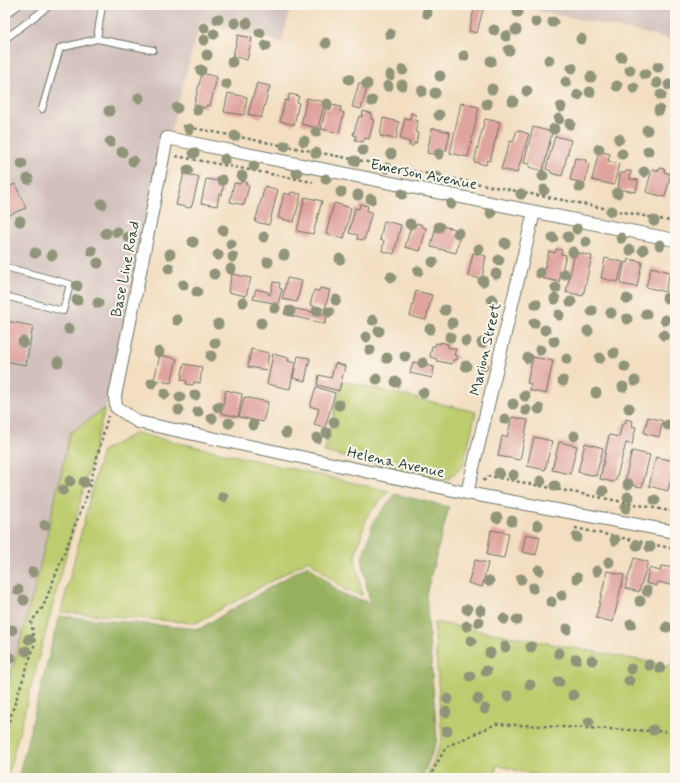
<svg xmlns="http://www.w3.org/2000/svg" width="680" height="783" font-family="Mynerve,sans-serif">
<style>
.industrial{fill:#d1c0bc}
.green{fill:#bdcc6e;stroke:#6e8451}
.forest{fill:#96b061;stroke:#5a764a}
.building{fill:#e0a49f}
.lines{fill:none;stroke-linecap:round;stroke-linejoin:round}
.service-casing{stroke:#697565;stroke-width:8}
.minor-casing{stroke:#697565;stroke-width:14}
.path{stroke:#697565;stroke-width:2.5;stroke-dasharray:3 3;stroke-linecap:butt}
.service{stroke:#fff;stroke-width:6}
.minor{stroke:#fff;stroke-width:12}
.tree{fill:#90957a}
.labels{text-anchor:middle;stroke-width:4;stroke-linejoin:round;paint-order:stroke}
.street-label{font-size:15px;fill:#1f3d34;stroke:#fbf7ec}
</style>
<rect width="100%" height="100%" fill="#fbf7ec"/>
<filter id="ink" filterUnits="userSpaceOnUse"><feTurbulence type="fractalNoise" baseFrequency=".025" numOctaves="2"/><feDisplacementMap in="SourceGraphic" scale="8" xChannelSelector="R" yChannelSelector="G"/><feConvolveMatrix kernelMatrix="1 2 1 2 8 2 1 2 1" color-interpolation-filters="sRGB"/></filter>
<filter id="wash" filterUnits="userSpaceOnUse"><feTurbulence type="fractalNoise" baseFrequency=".012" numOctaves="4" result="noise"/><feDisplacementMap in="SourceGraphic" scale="16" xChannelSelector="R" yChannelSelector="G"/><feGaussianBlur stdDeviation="0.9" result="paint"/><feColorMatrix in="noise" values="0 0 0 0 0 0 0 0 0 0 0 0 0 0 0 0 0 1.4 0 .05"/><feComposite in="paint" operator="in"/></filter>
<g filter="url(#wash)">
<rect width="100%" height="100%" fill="#f3dec1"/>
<g class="industrial">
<polygon points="5,5 291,5 282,42 200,22 171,130 105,408 70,433 36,583 5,697"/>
<polygon points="513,5 675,5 675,40"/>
</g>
<g class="green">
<polygon points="342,381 476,412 463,466 447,480 324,452"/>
<polygon points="105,408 7,778 5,778 5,697 36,583 70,433"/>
<polygon points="136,433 389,491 367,516 355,556 362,595 345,590 309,560 196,623 61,612 102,451"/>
<polygon points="434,622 671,666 675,645 675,778 546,778 497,765 494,778 426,778 442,740"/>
</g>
<polygon class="forest" points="395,494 449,507 426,594 437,741 422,778 18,778 59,616 199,629 308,565 341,594 370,603 362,559 374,521"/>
<g id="blocks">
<g class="building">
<polygon points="475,5 484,5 477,33 469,31"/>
<polygon points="238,35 252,38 247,60 233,56"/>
<polygon points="202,73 217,77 210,106 207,105 205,108 194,105"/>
<polygon points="257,83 270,86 261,118 248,114"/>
<polygon points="359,83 368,85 361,109 352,107"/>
<polygon points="228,93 247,97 244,115 224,112"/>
<polygon points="289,94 299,96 297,102 299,103 294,125 280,121 285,100 288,101"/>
<polygon points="307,98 325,102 318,128 301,124"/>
<polygon points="461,103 479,107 468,157 450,153"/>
<polygon points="332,105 341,107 340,111 344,113 339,133 321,129 326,108 331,110"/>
<polygon points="363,111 372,114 371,119 374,120 369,139 365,138 363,142 355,140 356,136 353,135 359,116 362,117"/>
<polygon points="411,113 416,115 415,120 418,121 415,132 418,133 416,144 414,143 413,146 409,145 410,142 400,139 405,118 410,119"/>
<polygon points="383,118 399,122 396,139 380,136"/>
<polygon points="485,119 500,122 490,161 487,160 486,165 474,162"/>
<polygon points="533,127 552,132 543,171 529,167 530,164 524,163"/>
<polygon points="432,128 450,132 446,151 438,149 437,155 427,153"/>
<polygon points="517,130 529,134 517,173 501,169 510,141 513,142"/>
<polygon points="555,136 571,140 562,176 551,173 551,171 546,169"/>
<polygon points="599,151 610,154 608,161 619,164 614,185 592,180"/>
<polygon points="575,158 586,160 586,163 589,164 585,183 570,180"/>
<polygon points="660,168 665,169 664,172 671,174 665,197 646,192 652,169 659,171"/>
<polygon points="626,171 631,171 630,179 638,180 636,192 618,189 620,173 625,173"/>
<polygon points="184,173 199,177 192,206 191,206 190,208 176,205"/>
<polygon points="206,179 224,182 222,195 219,194 217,206 201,203"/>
<polygon points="241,181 247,183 246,185 249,186 244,205 230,202 234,183 240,184"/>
<polygon points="15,184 26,208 6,216 5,213 5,189"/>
<polygon points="265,186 278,190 269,225 255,222"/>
<polygon points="291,192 301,194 294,222 278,218 284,193 290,195"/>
<polygon points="305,197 322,201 313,234 297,231"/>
<polygon points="334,203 351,208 344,239 326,234"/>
<polygon points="360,204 368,206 367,211 372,212 364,240 357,239 358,235 349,233 355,208 359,209"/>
<polygon points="384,221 401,225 394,254 382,251 384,241 380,240"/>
<polygon points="416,223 422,225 422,227 426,228 426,230 420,251 405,247 411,226 415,227"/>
<polygon points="442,226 455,229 455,234 460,235 456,253 431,247 435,230 441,231"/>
<polygon points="556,249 562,250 561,254 566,255 559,282 542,278 549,251 555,253"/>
<polygon points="575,252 592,256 583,296 566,292"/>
<polygon points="473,253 486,256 482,279 468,276"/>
<polygon points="605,258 623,262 618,282 601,278"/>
<polygon points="629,259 642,262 637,287 620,284 625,262 628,263"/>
<polygon points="651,267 670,272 665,292 646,287"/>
<polygon points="232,274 251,278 246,296 228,292"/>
<polygon points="674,274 675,274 675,302 669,300"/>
<polygon points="287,278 302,281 297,302 282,299"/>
<polygon points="273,282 280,283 279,288 282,289 278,304 253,299 256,289 268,292 268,294 270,295"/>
<polygon points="320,288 330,290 325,309 310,305 314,290 319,291"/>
<polygon points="416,291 432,295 426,320 410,316"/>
<polygon points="286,307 327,315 325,324 284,314"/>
<polygon points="7,321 33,326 26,365 5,361 5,333"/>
<polygon points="440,342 448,344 448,347 456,349 454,355 458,356 457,360 454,359 452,364 437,361 437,359 430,357 432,346 435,346 436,343 440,344"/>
<polygon points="251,349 269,353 266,370 248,367"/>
<polygon points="273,354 289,358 288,361 295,363 290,389 267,384"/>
<polygon points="160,355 177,359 171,383 154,380"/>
<polygon points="298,356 310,358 305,381 293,378"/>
<polygon points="533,357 553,361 546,394 529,390 531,384 527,383"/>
<polygon points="413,362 434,367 432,378 410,373"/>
<polygon points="335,363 345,366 339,391 317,385 319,375 331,378"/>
<polygon points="184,364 202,367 200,383 194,382 193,385 186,384 187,381 181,380"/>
<polygon points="316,387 335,393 325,428 314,425 319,409 310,406"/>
<polygon points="226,390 242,394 238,417 221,413"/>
<polygon points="244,397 268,402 263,422 239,417"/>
<polygon points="512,417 528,420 520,460 498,456 502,436 507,437"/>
<polygon points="648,417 663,421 659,437 644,433"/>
<polygon points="626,419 633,421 632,426 636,427 632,445 626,443 616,480 613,482 600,479 609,435 619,437 622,424 625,424"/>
<polygon points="534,437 552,441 545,470 527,466"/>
<polygon points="559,442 577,446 570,474 552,470"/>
<polygon points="585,443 603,448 596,476 578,472"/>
<polygon points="632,451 650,455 642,487 631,485 632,482 625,480"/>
<polygon points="656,457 675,461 668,491 649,486"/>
<polygon points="491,530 509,533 504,558 487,555"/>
<polygon points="526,534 540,537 536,555 522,552"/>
<polygon points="634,558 648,562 639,592 625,588"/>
<polygon points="475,560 488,563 482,587 468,583"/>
<polygon points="661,566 675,568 675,586 658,582 657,586 646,583 649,568 660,571"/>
<polygon points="607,571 624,575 613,622 596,618"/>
</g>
</g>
</g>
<g filter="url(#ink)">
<use href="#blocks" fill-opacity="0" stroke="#697565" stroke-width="1"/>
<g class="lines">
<defs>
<g id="service">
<polyline points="102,5 97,39 153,50"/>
<polyline points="5,15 19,5"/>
<polyline points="5,39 50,5"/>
<polyline points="42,109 60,48 97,39"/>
<polyline points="5,267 70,284 63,311 5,296"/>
</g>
<g id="minor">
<polyline points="675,240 167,138 115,396 116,407 138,422 467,493 675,532"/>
<polyline points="467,493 534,212"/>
</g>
</defs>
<use href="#service" class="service-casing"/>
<use href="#minor" class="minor-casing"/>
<g class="path">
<polyline points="183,126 675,222"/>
<polyline points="176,156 313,182"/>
<polyline points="483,481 489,476 675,512"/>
<polyline points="575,528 675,549"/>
<polyline points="5,733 35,643 31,622 43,607 87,495 108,416"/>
<polyline points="429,778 446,747 496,724 675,732"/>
</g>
<use href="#service" class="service"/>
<use href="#minor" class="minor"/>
</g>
<g class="tree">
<circle cx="518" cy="12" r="5.5"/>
<circle cx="427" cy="13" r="5.5"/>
<circle cx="218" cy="19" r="5.5"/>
<circle cx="536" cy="22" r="5.5"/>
<circle cx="553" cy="22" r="5.5"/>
<circle cx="235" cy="23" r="5.5"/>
<circle cx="247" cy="23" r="5.5"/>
<circle cx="204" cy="28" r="5.5"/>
<circle cx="494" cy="30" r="5.5"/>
<circle cx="516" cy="30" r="5.5"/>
<circle cx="260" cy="33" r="5.5"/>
<circle cx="214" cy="34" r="5.5"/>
<circle cx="390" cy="34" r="5.5"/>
<circle cx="506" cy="36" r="5.5"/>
<circle cx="581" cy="39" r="5.5"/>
<circle cx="204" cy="40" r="5.5"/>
<circle cx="326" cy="43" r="5.5"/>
<circle cx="266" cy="46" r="5.5"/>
<circle cx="509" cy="50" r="5.5"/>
<circle cx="207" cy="55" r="5.5"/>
<circle cx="464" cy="56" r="5.5"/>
<circle cx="621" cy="57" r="5.5"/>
<circle cx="549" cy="60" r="5.5"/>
<circle cx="491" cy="61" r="5.5"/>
<circle cx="232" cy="62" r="5.5"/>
<circle cx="658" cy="67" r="5.5"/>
<circle cx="572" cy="68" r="5.5"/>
<circle cx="201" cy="70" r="5.5"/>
<circle cx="403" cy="70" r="5.5"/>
<circle cx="630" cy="70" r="5.5"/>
<circle cx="645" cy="74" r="5.5"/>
<circle cx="390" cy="75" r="5.5"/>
<circle cx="440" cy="76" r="5.5"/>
<circle cx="591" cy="77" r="5.5"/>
<circle cx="349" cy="79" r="5.5"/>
<circle cx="566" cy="82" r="5.5"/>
<circle cx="657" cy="83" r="5.5"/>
<circle cx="226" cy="84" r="5.5"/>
<circle cx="367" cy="84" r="5.5"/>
<circle cx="402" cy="85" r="5.5"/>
<circle cx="669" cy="85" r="5.5"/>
<circle cx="388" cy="86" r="5.5"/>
<circle cx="617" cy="86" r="5.5"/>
<circle cx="634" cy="88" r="5.5"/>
<circle cx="492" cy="89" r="5.5"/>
<circle cx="422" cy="91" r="5.5"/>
<circle cx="527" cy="91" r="5.5"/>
<circle cx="590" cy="92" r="5.5"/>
<circle cx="435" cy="93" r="5.5"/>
<circle cx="578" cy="95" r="5.5"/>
<circle cx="661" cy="95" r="5.5"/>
<circle cx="139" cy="98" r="5.5"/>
<circle cx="372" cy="101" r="5.5"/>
<circle cx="513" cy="101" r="5.5"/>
<circle cx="327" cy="104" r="5.5"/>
<circle cx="487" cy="104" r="5.5"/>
<circle cx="561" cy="107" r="5.5"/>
<circle cx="177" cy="108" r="5.5"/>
<circle cx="197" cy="110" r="5.5"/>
<circle cx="659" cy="110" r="5.5"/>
<circle cx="109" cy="111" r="5.5"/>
<circle cx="439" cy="115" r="5.5"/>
<circle cx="559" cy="119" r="5.5"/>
<circle cx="570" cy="124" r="5.5"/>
<circle cx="189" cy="129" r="5.5"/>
<circle cx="554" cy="129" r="5.5"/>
<circle cx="647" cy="130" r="5.5"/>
<circle cx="316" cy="132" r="5.5"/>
<circle cx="235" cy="136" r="5.5"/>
<circle cx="619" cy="139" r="5.5"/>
<circle cx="304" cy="141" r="5.5"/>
<circle cx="110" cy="142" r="5.5"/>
<circle cx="285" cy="146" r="5.5"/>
<circle cx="599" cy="149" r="5.5"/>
<circle cx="363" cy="150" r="5.5"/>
<circle cx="648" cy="151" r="5.5"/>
<circle cx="122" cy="152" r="5.5"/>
<circle cx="194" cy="153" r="5.5"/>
<circle cx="316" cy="153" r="5.5"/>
<circle cx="391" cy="154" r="5.5"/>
<circle cx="439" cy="154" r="5.5"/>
<circle cx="622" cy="154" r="5.5"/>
<circle cx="225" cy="159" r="5.5"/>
<circle cx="133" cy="161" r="5.5"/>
<circle cx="355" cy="161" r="5.5"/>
<circle cx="22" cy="164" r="5.5"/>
<circle cx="254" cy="166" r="5.5"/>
<circle cx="387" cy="168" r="5.5"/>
<circle cx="188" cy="170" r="5.5"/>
<circle cx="644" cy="172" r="5.5"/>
<circle cx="297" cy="173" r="5.5"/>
<circle cx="242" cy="176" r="5.5"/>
<circle cx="543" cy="176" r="5.5"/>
<circle cx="437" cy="177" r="5.5"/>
<circle cx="28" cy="179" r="5.5"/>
<circle cx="326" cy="179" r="5.5"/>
<circle cx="222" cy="180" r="5.5"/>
<circle cx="580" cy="187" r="5.5"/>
<circle cx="544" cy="190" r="5.5"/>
<circle cx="341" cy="192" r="5.5"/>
<circle cx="617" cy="193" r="5.5"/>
<circle cx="402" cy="194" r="5.5"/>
<circle cx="521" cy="194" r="5.5"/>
<circle cx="358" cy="195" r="5.5"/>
<circle cx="371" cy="199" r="5.5"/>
<circle cx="102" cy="204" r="5.5"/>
<circle cx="451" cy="204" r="5.5"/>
<circle cx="611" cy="211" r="5.5"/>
<circle cx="491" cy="213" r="5.5"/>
<circle cx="20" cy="221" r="5.5"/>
<circle cx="654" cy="221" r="5.5"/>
<circle cx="410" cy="224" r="5.5"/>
<circle cx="439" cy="227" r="5.5"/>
<circle cx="577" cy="229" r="5.5"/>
<circle cx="223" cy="230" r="5.5"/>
<circle cx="117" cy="232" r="5.5"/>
<circle cx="106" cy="233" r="5.5"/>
<circle cx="458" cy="233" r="5.5"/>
<circle cx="128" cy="237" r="5.5"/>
<circle cx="264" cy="237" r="5.5"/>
<circle cx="568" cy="237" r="5.5"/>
<circle cx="553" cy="238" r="5.5"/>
<circle cx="621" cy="238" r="5.5"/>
<circle cx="193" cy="242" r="5.5"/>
<circle cx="586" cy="242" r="5.5"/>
<circle cx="505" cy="243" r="5.5"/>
<circle cx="231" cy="244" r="5.5"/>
<circle cx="660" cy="245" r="5.5"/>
<circle cx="479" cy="249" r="5.5"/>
<circle cx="630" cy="250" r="5.5"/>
<circle cx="643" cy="250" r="5.5"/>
<circle cx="92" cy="251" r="5.5"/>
<circle cx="573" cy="252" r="5.5"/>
<circle cx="35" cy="253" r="5.5"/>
<circle cx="170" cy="254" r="5.5"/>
<circle cx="52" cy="255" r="5.5"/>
<circle cx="218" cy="255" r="5.5"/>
<circle cx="284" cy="255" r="5.5"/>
<circle cx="233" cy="257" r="5.5"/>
<circle cx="340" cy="259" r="5.5"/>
<circle cx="499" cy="260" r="5.5"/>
<circle cx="268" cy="262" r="5.5"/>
<circle cx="433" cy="262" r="5.5"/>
<circle cx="98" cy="263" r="5.5"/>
<circle cx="169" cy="268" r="5.5"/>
<circle cx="231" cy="269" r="5.5"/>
<circle cx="418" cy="271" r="5.5"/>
<circle cx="540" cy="273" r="5.5"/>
<circle cx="214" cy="274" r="5.5"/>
<circle cx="496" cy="274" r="5.5"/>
<circle cx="564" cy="274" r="5.5"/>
<circle cx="391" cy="277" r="5.5"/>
<circle cx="483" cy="281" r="5.5"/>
<circle cx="183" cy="285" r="5.5"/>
<circle cx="77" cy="286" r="5.5"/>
<circle cx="556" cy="288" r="5.5"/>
<circle cx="197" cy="292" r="5.5"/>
<circle cx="667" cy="298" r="5.5"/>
<circle cx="492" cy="299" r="5.5"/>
<circle cx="555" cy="299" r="5.5"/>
<circle cx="627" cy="299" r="5.5"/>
<circle cx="77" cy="300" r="5.5"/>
<circle cx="336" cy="300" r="5.5"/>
<circle cx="243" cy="302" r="5.5"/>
<circle cx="571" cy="302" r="5.5"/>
<circle cx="98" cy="303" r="5.5"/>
<circle cx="536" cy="304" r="5.5"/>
<circle cx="275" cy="308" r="5.5"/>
<circle cx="445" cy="310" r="5.5"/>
<circle cx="290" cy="311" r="5.5"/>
<circle cx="317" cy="311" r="5.5"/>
<circle cx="592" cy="311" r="5.5"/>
<circle cx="329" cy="312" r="5.5"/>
<circle cx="611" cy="313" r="5.5"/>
<circle cx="646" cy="314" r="5.5"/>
<circle cx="559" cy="315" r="5.5"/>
<circle cx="627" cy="319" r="5.5"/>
<circle cx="177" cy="320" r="5.5"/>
<circle cx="373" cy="320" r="5.5"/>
<circle cx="665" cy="320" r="5.5"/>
<circle cx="261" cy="323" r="5.5"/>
<circle cx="452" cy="323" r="5.5"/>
<circle cx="534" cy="323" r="5.5"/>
<circle cx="218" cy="324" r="5.5"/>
<circle cx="69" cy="329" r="5.5"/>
<circle cx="430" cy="329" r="5.5"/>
<circle cx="545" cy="330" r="5.5"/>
<circle cx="379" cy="331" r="5.5"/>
<circle cx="588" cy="331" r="5.5"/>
<circle cx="664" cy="335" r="5.5"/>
<circle cx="366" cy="337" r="5.5"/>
<circle cx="450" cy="337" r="5.5"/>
<circle cx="466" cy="341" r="5.5"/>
<circle cx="554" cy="341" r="5.5"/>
<circle cx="23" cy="342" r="5.5"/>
<circle cx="215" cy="343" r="5.5"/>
<circle cx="482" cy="343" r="5.5"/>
<circle cx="370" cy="350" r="5.5"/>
<circle cx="540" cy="350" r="5.5"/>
<circle cx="159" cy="352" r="5.5"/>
<circle cx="614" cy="353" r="5.5"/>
<circle cx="211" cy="356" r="5.5"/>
<circle cx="405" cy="356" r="5.5"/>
<circle cx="387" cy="358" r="5.5"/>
<circle cx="528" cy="358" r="5.5"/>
<circle cx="600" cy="358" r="5.5"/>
<circle cx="567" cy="359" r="5.5"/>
<circle cx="58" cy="362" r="5.5"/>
<circle cx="423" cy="363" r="5.5"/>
<circle cx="466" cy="366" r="5.5"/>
<circle cx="483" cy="366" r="5.5"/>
<circle cx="625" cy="367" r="5.5"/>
<circle cx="377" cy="379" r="5.5"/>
<circle cx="563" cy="381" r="5.5"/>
<circle cx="635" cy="381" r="5.5"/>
<circle cx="396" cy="382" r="5.5"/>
<circle cx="152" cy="383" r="5.5"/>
<circle cx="623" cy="387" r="5.5"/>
<circle cx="423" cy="393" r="5.5"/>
<circle cx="596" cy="393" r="5.5"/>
<circle cx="165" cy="394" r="5.5"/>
<circle cx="195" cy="395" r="5.5"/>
<circle cx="525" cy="396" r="5.5"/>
<circle cx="180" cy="397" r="5.5"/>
<circle cx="513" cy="404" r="5.5"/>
<circle cx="339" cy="405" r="5.5"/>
<circle cx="218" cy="407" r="5.5"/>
<circle cx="629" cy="408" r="5.5"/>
<circle cx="539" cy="409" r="5.5"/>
<circle cx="179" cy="410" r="5.5"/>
<circle cx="526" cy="410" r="5.5"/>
<circle cx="198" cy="412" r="5.5"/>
<circle cx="212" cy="418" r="5.5"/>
<circle cx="505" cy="419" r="5.5"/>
<circle cx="334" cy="422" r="5.5"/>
<circle cx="229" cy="423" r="5.5"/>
<circle cx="253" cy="425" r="5.5"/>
<circle cx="668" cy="425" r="5.5"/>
<circle cx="286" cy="433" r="5.5"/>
<circle cx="327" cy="433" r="5.5"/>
<circle cx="574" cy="436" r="5.5"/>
<circle cx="317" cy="438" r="5.5"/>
<circle cx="499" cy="473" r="5.5"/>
<circle cx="513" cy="475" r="5.5"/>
<circle cx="70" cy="481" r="5.5"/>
<circle cx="541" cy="481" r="5.5"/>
<circle cx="84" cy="482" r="5.5"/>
<circle cx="628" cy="484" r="5.5"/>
<circle cx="555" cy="486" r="5.5"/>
<circle cx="63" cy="490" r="5.5"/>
<circle cx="603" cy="491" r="5.5"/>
<circle cx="223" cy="497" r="5.5"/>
<circle cx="628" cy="497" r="5.5"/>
<circle cx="655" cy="500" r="5.5"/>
<circle cx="626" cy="508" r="5.5"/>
<circle cx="497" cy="518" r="5.5"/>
<circle cx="512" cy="521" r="5.5"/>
<circle cx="45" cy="525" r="5.5"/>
<circle cx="538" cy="525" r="5.5"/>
<circle cx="577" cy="537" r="5.5"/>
<circle cx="615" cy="540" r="5.5"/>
<circle cx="637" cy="545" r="5.5"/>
<circle cx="650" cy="547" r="5.5"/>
<circle cx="609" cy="562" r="5.5"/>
<circle cx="539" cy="570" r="5.5"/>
<circle cx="597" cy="571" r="5.5"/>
<circle cx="33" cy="572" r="5.5"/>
<circle cx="577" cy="578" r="5.5"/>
<circle cx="521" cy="579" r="5.5"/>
<circle cx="489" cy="581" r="5.5"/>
<circle cx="533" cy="588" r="5.5"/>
<circle cx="18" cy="590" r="5.5"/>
<circle cx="647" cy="591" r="5.5"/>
<circle cx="562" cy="595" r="5.5"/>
<circle cx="24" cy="600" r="5.5"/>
<circle cx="640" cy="601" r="5.5"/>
<circle cx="551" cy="602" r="5.5"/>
<circle cx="467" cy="609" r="5.5"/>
<circle cx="481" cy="610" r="5.5"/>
<circle cx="504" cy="619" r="5.5"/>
<circle cx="517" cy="620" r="5.5"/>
<circle cx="479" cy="622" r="5.5"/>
<circle cx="631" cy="624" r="5.5"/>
<circle cx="467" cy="626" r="5.5"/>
<circle cx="667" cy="627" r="5.5"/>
<circle cx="567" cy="629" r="5.5"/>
<circle cx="12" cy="630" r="5.5"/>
<circle cx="29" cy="639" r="5.5"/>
<circle cx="471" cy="641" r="5.5"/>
<circle cx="505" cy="647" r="5.5"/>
<circle cx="531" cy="647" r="5.5"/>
<circle cx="26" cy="651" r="5.5"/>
<circle cx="490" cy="653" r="5.5"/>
<circle cx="559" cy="653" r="5.5"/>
<circle cx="11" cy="658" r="5.5"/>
<circle cx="576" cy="659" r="5.5"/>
<circle cx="592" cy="660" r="5.5"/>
<circle cx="649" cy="665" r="5.5"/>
<circle cx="660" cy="668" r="5.5"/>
<circle cx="631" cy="669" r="5.5"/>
<circle cx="486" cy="671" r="5.5"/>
<circle cx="470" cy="676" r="5.5"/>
<circle cx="629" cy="681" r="5.5"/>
<circle cx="559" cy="682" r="5.5"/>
<circle cx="530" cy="685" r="5.5"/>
<circle cx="573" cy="695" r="5.5"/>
<circle cx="508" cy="696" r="5.5"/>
<circle cx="448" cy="699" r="5.5"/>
<circle cx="478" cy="699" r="5.5"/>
<circle cx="485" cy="709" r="5.5"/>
<circle cx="446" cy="712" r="5.5"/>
<circle cx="589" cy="722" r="5.5"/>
<circle cx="653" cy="730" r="5.5"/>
<circle cx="447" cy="731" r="5.5"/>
</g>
</g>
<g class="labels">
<g class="street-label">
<text transform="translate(424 174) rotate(11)" y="5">Emerson Avenue</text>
<text transform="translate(125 269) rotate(-79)" y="5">Base Line Road</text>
<text transform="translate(485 349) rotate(-77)" y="5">Marion Street</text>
<text transform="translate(396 462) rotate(12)" y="5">Helena Avenue</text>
</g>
</g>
<rect width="680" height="783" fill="none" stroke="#fbf7ec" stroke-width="20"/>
</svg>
